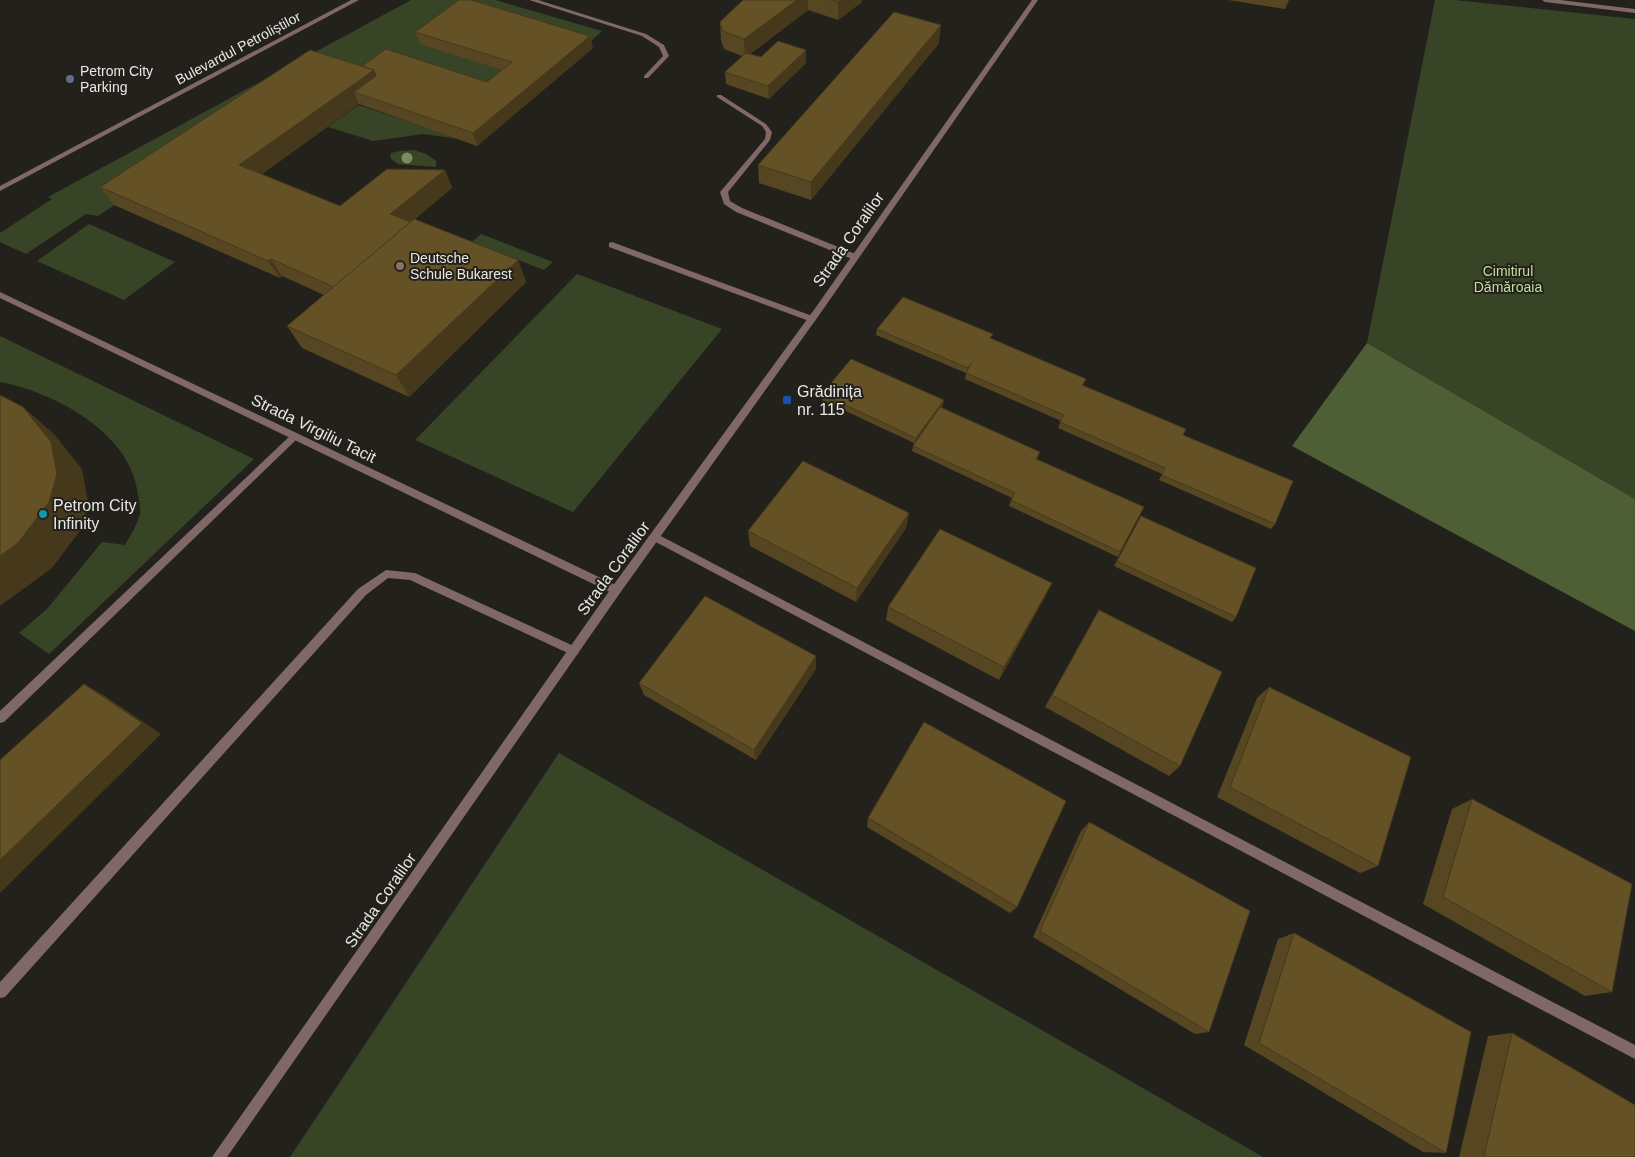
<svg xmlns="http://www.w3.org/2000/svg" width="1635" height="1157" font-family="Arial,sans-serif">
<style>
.green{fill:#384426}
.forest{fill:#4f5f35}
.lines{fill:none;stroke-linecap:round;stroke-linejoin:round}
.service{fill:#7f6867;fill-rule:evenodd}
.minor{fill:#7f6867;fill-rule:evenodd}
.tertiary{fill:#7f6867;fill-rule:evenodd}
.tree{fill:#7b8a60}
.wall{fill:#564621}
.shaded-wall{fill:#46391b}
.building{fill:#645126;stroke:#46391b}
.service-dot{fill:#5c6f8a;stroke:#23211b;stroke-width:2}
.education-dot{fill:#8d6e63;stroke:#23211b;stroke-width:2}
.transit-dot{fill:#1a4fb4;stroke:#23211b;stroke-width:2}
.culture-dot{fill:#0f9aa8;stroke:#23211b;stroke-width:2}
.labels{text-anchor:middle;stroke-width:4;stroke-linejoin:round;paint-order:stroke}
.far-street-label{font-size:14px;fill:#eae8e4;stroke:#23211b}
.far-poi-label{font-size:14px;fill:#eae8e4;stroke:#23211b;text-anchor:start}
.far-park-label{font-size:14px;fill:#c3df99;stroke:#23211b}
.street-label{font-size:16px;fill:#eae8e4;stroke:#23211b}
.poi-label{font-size:16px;fill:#eae8e4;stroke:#23211b;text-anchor:start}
</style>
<rect width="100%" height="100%" fill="#23211b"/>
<g class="green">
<polygon points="411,0 495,0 602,31 586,46 516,75 491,95 363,82 318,68 98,216 86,214 26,254 0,242 0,233 52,199 48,197"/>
<polygon points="1435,0 1455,0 1635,19 1635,499 1367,343"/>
<polygon points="359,105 460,139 423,134 373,141 328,127"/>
<polygon points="414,150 426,154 436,161 436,167 398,164 390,158 391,153 400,151"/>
<polygon points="89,224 175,262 124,300 37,261"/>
<polygon points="481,234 553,262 544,270 472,242"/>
<polygon points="577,274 722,329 573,512 415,440"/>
<path d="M 0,336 L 254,459 L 49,654 L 19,633 L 47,609 L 102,542 L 125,545 C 130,536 136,527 139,517 C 142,511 139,501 138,495 C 132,433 54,392 0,382 Z"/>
<polygon points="559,753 1263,1157 290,1157"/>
</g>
<polygon class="forest" points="1367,343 1635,499 1635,631 1292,446"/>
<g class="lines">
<g class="service">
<polygon points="529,0 538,0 646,34 664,45 669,56 648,78 644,78 644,76 663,56 659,47 642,36"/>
<polygon points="717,95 721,95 766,124 772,132 770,140 728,192 730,201 742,208 858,255 858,259 852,259 736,212 724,204 720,192 765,139 766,132 762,126 717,97"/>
<polygon points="612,242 815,317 816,319 815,321 809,321 609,247 609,243"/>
<polygon points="295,433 298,434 300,436 298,438 4,722 0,723 0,711 292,434"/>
<polygon points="386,570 415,573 578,648 579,651 578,654 574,656 570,654 410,580 388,578 366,595 5,997 0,998 0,982 358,589"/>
</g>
<g class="minor">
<polygon points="1542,0 1560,0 1635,9 1635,13 1545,2"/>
<polygon points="0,292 620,587 621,590 620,593 616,594 612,593 0,298"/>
<polygon points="655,533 1635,1045 1635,1059 652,540 650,537 652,534"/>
</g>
<g class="tertiary">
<polygon points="351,0 359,0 0,191 0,186"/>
<polygon points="1032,0 1038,0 822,311 620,593 227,1157 212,1157 612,587 816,307"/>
</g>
</g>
<circle class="tree" cx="407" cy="158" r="5.5"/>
<g class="wall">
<polygon points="743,0 862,0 862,2 838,20 808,10 750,54 761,57 806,50 806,63 769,99 726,84 725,72 742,56 724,49 721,40 720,22"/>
<polygon points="1228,0 1289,0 1285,9"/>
<polygon points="415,32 593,48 477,146 359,104 262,174 340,206 445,170 452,188 415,219 518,260 526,282 409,397 302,348 287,326 324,295 282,276 280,278 114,205 100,187 362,66 487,82 502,70 420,44"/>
<polygon points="939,43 811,200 759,183 758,165"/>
<polygon points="877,329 992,339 1086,379 1083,386 1183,435 1275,524 1271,529 1159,480 1162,474 1058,428 1061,421 965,379 966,373 876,335"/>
<polygon points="822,394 943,406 941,408 1040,452 1037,459 1144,507 1118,557 1009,506 1012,498 912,451 913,446 914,443 822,400"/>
<polygon points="909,513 906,528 856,602 750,546 748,531"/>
<polygon points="1141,516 1236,617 1232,622 1114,566"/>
<polygon points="1045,597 999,680 886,620 888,607"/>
<polygon points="1099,610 1180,766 1169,776 1045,707"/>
<polygon points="816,669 756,760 644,695 639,683"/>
<polygon points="1269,687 1378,866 1360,873 1217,797 1257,698"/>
<polygon points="1472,799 1612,992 1585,996 1423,904 1452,809"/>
<polygon points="868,818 1017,907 1010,913 867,827"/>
<polygon points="1089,822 1209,1032 1195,1034 1033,937 1081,831"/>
<polygon points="1294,933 1446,1153 1423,1152 1244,1045 1278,939"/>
<polygon points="1512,1033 1635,1157 1459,1157 1488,1036"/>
</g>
<g class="shaded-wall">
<polygon points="797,0 808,0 808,10 745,57 744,39"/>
<polygon points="841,0 862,0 862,2 838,20 838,2"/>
<polygon points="941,25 939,43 811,200 811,182"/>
<polygon points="590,36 593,48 477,146 473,133"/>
<polygon points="806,50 806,63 769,99 768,86"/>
<polygon points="374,70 382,88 354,92 359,104 250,183 239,165"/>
<polygon points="445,170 452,188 399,232 390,214"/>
<polygon points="271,259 282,276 280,278 268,261"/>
<polygon points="518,260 526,282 409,397 396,375"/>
<polygon points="944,400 943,406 915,443 916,438"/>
<polygon points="23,407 54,434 82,469 88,501 82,528 52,568 0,606 0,556"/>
<polygon points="909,513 906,528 856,602 857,588"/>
<polygon points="1052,583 1045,597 999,680 1004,667"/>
<polygon points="816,656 816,669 756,760 754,750"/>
<polygon points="84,684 105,696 161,734 0,893 0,860"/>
</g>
<g class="building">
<polygon points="459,0 471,0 590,36 473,133 354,92 376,76 374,70 362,66 386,49 487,82 512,62 415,32"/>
<polygon points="743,0 797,0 744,39 723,31 720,22"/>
<polygon points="831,0 841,0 838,2"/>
<polygon points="894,12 941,25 811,182 758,165"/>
<polygon points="778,41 806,50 768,86 725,72 746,53 761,57"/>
<polygon points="310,50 374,70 239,165 340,206 387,169 445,170 390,214 411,222 334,287 271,259 268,261 100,187"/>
<polygon points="414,219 518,260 396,375 287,326"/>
<polygon points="903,297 993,334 990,338 1086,379 1082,385 1186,429 1183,435 1293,481 1275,524 1162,475 1165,468 1060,422 1064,415 966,373 971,364 968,368 877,329"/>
<polygon points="851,359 944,400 916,438 822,394"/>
<polygon points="0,395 23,407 51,442 57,474 49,502 18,543 0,556"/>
<polygon points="940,407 1040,452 1036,459 1144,507 1120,552 1011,500 1015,493 913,446"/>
<polygon points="803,461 909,513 857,588 748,531"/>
<polygon points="1141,516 1256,568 1236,617 1117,561"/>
<polygon points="940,529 1052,583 1004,667 888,607"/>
<polygon points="705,596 816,656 754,750 639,683"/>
<polygon points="1099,610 1222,672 1180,766 1052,695"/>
<polygon points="84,684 142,723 0,860 0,760"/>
<polygon points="1269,687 1411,757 1378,866 1230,787"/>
<polygon points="924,722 1066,801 1017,907 868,818"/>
<polygon points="1472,799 1632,884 1612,992 1443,897"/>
<polygon points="1089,822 1250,911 1209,1032 1040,931"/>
<polygon points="1294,933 1471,1032 1446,1153 1259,1043"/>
<polygon points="1512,1033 1635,1105 1635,1157 1484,1157"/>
</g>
<circle class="service-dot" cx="70" cy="79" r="5"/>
<circle class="education-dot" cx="400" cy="266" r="5"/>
<rect class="transit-dot" x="782" y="395" width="10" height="10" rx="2.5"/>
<circle class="culture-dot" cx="43" cy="514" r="5"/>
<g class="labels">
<g class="far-street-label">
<text transform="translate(238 48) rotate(-28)" y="5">Bulevardul Petroliștilor</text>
</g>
<g class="far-poi-label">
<text x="80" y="76">Petrom City<tspan x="80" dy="16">Parking</tspan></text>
<text x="410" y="263">Deutsche<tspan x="410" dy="16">Schule Bukarest</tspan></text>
</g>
<g class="far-park-label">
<text x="1508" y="276">Cimitirul<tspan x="1508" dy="16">Dămăroaia</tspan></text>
</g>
<g class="street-label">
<text transform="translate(848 239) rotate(-55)" y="6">Strada Coralilor</text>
<text transform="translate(314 428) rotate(26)" y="6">Strada Virgiliu Tacit</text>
<text transform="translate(613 568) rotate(-54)" y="6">Strada Coralilor</text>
<text transform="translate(380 900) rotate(-55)" y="6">Strada Coralilor</text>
</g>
<g class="poi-label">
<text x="797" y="397">Grădinița<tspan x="797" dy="18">nr. 115</tspan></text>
<text x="53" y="511">Petrom City<tspan x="53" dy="18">Infinity</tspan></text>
</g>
</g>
</svg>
